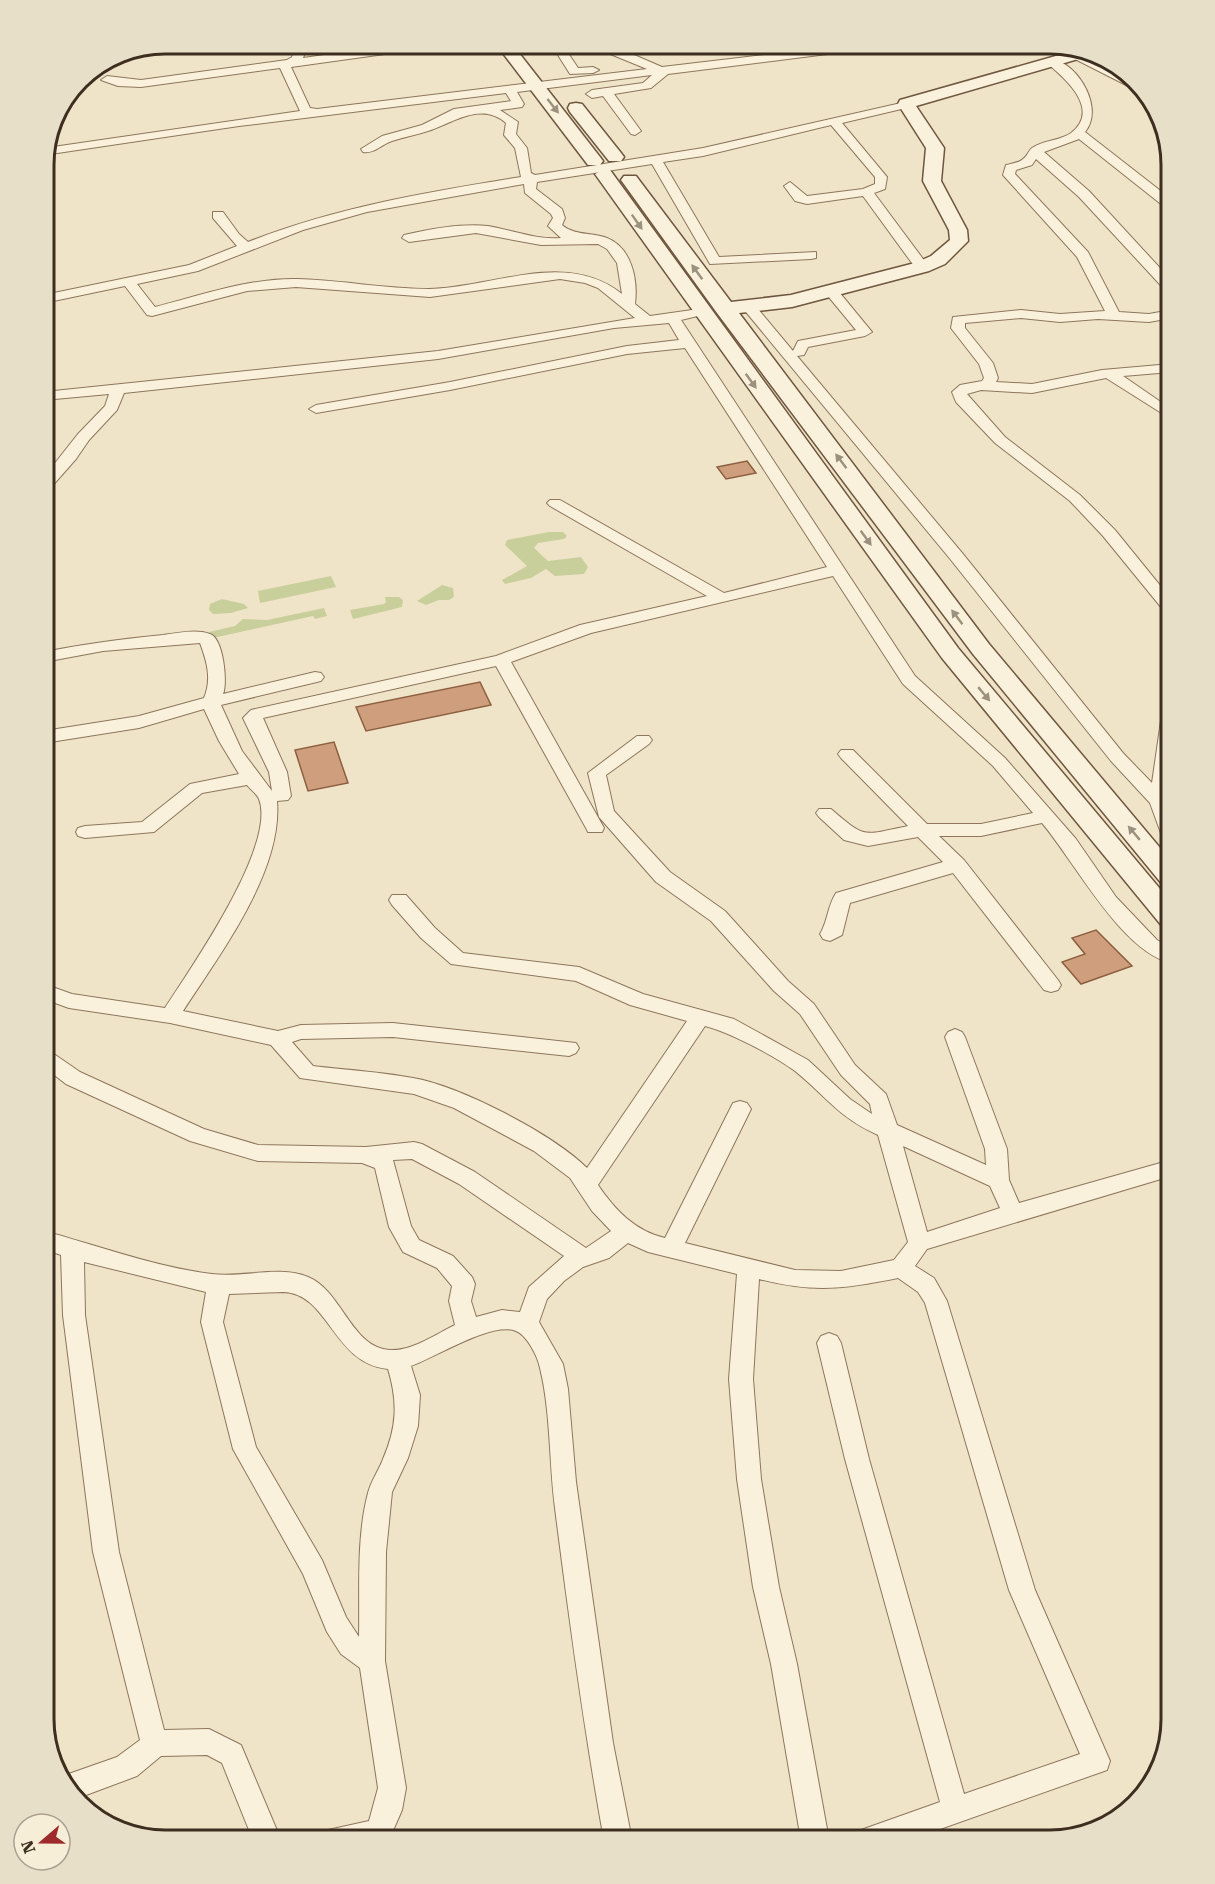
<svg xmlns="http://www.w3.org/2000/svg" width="1215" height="1884" font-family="'Roboto Serif',serif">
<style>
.green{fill:#c9cf9b}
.building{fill:#cf9f7d;stroke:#8d5f41;stroke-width:1.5}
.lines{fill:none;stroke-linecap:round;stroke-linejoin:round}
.street-casing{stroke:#8d765c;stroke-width:2}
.secondary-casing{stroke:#6f573f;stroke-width:3}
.street{fill:#faf1dc;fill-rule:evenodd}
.secondary{fill:#faf1dc;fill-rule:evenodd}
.oneway{fill:#9c907e}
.rim{fill:none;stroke:#3d2e20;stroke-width:3}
</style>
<rect width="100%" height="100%" fill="#f0e4c8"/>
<g class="green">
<polygon points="549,532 563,532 567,536 564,539 538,543 534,548 548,561 581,557 588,567 584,574 555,576 546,569 531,578 505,584 502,580 527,566 505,545 507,540"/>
<polygon points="331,576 336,587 260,603 258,591"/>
<polygon points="442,585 453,588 454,597 449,600 439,600 426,605 417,601"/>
<polygon points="385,597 399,597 403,600 402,607 353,619 350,610 384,604 386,602"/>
<polygon points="222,599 244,604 248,608 231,613 213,614 209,610 210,604"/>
<polygon points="324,608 327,616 315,619 313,616 213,638 209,632 235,626 243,619 267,620"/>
</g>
<g class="building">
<polygon points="747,461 756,473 726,479 717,467"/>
<polygon points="480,682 491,705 366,731 356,707"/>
<polygon points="334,742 348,783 308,791 295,750"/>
<polygon points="1096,930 1132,966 1081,984 1062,962 1085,954 1072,938"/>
</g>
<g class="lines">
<defs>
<g id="street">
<path d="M 297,44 L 308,44 L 303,58 L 402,44 L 417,44 L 399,52 L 291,67 L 310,108 L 317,109 L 647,69 L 586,44 L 618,48 L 662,67 L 857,44 L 889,44 L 883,47 L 668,74 L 651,88 L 614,94 L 641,131 L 635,135 L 631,134 L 603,96 L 592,98 L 586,94 L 592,90 L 643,83 L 652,75 L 517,92 L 524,104 L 522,107 L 500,110 L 518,122 L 516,134 L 527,148 L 531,173 L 535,175 L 703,148 L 910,101 L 910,107 L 842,123 L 887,177 L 885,189 L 874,193 L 929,267 L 922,271 L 917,270 L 863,196 L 807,204 L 795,201 L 784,186 L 790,182 L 807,196 L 863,189 L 875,184 L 875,177 L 831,125 L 703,156 L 663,162 L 719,257 L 816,252 L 816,258 L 811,259 L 710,264 L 652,164 L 537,182 L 536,189 L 562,209 L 565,218 L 562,225 C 575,236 591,232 607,238 C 632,248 638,280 635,304 L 650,316 L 706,308 L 706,314 L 681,320 L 915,676 L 1005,758 L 1076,839 L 1116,897 L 1157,940 L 1171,948 L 1171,963 C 1121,951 1075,862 1042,823 L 981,836 L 939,836 L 964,860 L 1058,980 L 1061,985 L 1058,990 L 1051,992 L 1044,990 L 953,873 L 850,903 L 842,935 L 830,941 L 823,939 L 820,934 C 828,921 827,907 836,893 L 943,862 L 918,837 L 868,846 L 844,840 L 819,817 L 816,813 L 819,809 L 831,809 C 867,840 863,835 908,826 L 841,758 L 838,754 L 841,750 L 853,750 L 927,824 L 981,824 L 1033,813 L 993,766 L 903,684 L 833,576 L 591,633 L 511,662 L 604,828 L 602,832 L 588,832 L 586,828 L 496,666 L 263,718 L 287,772 L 291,796 L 288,800 L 277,801 C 283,871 220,954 183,1011 L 278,1031 L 301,1025 L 393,1023 L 576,1043 L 579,1048 L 576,1053 L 569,1056 L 393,1037 L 301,1039 L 292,1042 L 313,1066 C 346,1070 380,1072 413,1078 C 460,1086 553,1134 587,1168 L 687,1021 L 630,1005 L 576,981 L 451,964 L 421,938 L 392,905 L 389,900 L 392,895 L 406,895 L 435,928 L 463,953 L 579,967 L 643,994 L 734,1019 L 808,1060 L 850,1099 L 872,1114 L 870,1104 L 841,1075 L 800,1014 L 774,991 L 711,921 L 656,882 L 599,817 L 588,773 L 637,736 L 649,736 L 652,740 L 649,744 L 606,775 L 614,811 L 670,872 L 725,911 L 788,981 L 814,1004 L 855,1065 L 886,1094 L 897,1125 L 986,1165 L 985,1149 L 945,1037 L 948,1032 L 955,1029 L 962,1032 L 965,1037 L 1007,1149 L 1009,1180 L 1019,1203 L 1171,1160 L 1171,1176 L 927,1249 L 915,1266 L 934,1278 L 947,1301 L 1035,1590 L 1110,1761 L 1107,1770 L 909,1840 L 857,1840 L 861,1830 L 940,1802 L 845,1459 L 817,1343 L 821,1336 L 829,1333 L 837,1336 L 841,1343 L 869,1459 L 964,1794 L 1080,1754 L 1009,1590 L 925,1303 L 918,1292 L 898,1278 C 844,1289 814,1293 759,1279 L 753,1379 L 761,1479 L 779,1587 L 797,1664 L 829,1840 L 801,1840 L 771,1664 L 753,1587 L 737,1479 L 729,1379 L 737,1274 L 648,1252 L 628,1243 L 609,1258 L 583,1267 L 564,1281 L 547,1299 L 539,1322 L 563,1364 L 568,1389 L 576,1482 L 591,1588 L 613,1743 L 632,1840 L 604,1840 C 584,1730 569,1619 555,1508 C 549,1462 551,1413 540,1368 C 538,1357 527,1335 516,1331 C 492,1321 436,1357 411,1366 L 420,1395 L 418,1426 L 408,1458 L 392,1492 L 386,1552 L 385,1661 L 406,1788 L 402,1810 L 392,1833 L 393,1840 L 324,1840 L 328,1830 L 369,1821 L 378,1788 L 360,1668 L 341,1654 L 327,1632 L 303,1574 L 233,1449 L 201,1322 L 206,1292 L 84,1262 L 85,1315 L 119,1552 L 164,1730 L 209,1729 L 241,1745 L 281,1840 L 253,1840 L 222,1763 L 207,1755 L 161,1756 L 137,1776 L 78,1798 L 60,1777 L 117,1757 L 140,1740 L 93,1552 L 63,1315 L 61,1255 L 44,1249 L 44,1231 C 99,1246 155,1267 212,1274 C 243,1278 279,1265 308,1277 C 340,1290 350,1341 383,1349 C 407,1355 434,1335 455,1325 L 449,1301 L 452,1286 L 437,1268 L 403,1252 L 389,1227 L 375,1168 L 362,1163 L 258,1161 L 190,1141 L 66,1084 L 44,1067 L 44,1049 L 51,1052 L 80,1072 L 204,1129 L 258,1145 L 366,1147 L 414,1142 L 422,1144 L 475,1172 L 586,1248 L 611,1231 L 592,1211 L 570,1178 L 534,1151 L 454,1108 L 414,1094 L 300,1078 L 271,1045 L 170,1023 L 69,1008 L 44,999 L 44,984 L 72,994 L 165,1008 C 191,968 277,845 259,799 C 257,794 250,789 247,785 L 202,793 L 154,832 L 85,838 L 78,836 L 76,832 L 78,828 L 85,826 L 142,822 L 190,784 L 239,774 L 219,741 L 204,709 L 139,728 L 44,743 L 44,731 L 139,716 L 204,698 C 212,679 207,662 200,643 L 103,651 L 44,662 L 44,652 C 84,644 123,639 163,635 C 178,633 196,629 210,634 C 223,638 228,682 223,694 L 315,672 L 321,673 L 324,677 L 321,681 L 221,705 L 242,751 L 272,791 L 269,772 L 243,718 L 251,710 L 496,656 L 580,625 L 707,596 L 550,506 L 547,503 L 550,500 L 560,500 L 724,593 L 827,567 L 685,348 L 627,354 L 450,390 L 316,413 L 309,409 L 316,405 L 450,382 L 627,346 L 679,340 L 669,323 L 614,328 L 438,359 L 124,393 L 117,410 L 89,440 L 76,459 L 53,485 L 44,488 L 44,477 L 78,434 L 105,406 L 109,394 L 44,400 L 44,392 L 438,351 L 635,318 L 598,288 L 585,283 L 560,279 L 430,297 L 296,287 L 247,291 L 152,316 L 147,315 L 125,286 L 44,303 L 44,295 L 189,265 L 237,246 L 213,218 L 213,212 L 223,212 L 239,234 L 248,242 C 337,207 428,192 521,177 L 515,148 L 504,135 L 506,123 C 481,101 453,123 428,131 C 416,135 404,137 392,141 C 382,144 374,154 363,152 L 361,149 L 382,136 L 422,125 L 454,109 L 511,101 L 506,93 L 239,126 L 44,155 L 46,148 L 300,111 L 280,68 L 141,87 L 118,86 L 101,80 L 107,76 L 141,80 L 287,60 L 292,57 ZM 524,184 L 525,193 L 551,214 L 553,218 L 548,226 L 561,238 C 536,240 512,230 488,226 C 461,223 430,229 404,235 L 402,238 L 409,242 L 476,233 L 541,245 L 598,244 L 607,249 L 617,263 L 622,294 C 566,249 493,288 429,289 C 385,289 341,280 298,279 C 249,278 202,295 155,307 L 137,284 L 198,271 L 303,230 L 367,212 ZM 705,1026 C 729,1032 775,1056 795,1071 C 827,1097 838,1117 878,1135 L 908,1242 L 894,1260 L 841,1271 L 795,1270 L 685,1243 L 751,1109 L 747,1103 L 740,1101 L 733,1103 L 665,1238 C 635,1231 615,1210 598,1185 ZM 903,1146 L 990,1186 L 1000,1208 L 927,1232 ZM 412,1159 L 459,1184 L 564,1256 L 529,1287 L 520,1312 L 502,1310 L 476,1317 L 471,1301 L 475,1284 L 472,1277 L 453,1256 L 419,1240 L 411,1226 L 393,1160 ZM 283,1292 C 329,1293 333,1364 388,1369 C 398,1402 397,1427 383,1459 C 379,1470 371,1481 368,1493 C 356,1538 360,1590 359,1637 L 346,1617 L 322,1560 L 256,1447 L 223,1322 L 229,1294 Z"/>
<polygon points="560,53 568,53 578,68 593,67 599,70 593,73 570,74 558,55"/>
<polygon points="1073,54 1081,54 1131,79 1141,90 1134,89 1073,58"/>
<path d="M 1048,60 C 1071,55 1107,105 1085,132 L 1171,199 L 1171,209 L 1166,208 L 1079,139 L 1044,152 L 1089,191 L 1171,280 L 1171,292 L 1166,291 L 1079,197 L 1036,159 L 1032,165 L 1016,170 L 1015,174 L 1088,252 L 1119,312 L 1149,314 L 1171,310 L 1171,318 L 1149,322 L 1098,319 L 1060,322 L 1021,318 L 965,323 L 965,328 L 993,363 L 998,378 L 996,382 L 1032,384 L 1102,370 L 1171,364 L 1171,372 L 1123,376 L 1171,409 L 1171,419 L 1106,378 L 1032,393 L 981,390 L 967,394 L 1005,437 L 1080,495 L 1115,530 L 1171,599 L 1171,614 L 1165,612 L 1103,536 L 1070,501 L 995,443 L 956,402 L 952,392 L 960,385 L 982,381 L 984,378 L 979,364 L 951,328 L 953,317 L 1021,310 L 1060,314 L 1105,311 L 1077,257 L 1003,175 L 1006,165 C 1010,164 1019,163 1023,159 C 1027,157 1028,151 1032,148 C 1043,140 1060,141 1071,133 C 1101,110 1066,79 1048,64 Z"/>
<polygon points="830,286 835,287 872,332 865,336 808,347 804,355 797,356 963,554 1123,753 1152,783 1162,714 1171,709 1171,771 1167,801 1171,813 1171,842 1164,840 1162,836 1150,803 1111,761 951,560 741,306 743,303 753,303 793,351 798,341 856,330 823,290"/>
</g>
<g id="secondary">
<polygon points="496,44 512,44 600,157 603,161 600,165 588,165"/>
<polygon points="1077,50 1092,55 916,106 944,148 941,181 967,230 968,241 945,264 929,271 792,307 739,313 989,644 1171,861 1171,887 1162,884 973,654 717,313 621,180 624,176 636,176 731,302 791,295 915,263 931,256 950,240 949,230 923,181 926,148 898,104 900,100"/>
<polygon points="576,103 582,104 621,153 624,157 621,161 609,161 570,112 568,108 570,104"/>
<polygon points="604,169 610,170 958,648 1171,902 1171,928 1162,926 942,658 595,174"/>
</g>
</defs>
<use href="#street" class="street-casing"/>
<use href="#secondary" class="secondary-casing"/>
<use href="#street" class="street"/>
<use href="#secondary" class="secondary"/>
</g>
<defs><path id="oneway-solid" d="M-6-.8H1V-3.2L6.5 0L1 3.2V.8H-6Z" transform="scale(1.5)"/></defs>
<g class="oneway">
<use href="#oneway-solid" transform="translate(553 106) rotate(52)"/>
<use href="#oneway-solid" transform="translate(637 222) rotate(55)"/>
<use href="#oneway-solid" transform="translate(697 272) rotate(-126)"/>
<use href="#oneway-solid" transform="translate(751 381) rotate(54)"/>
<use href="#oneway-solid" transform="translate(841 461) rotate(-127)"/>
<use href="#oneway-solid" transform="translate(866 538) rotate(54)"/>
<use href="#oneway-solid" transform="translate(957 617) rotate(-127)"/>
<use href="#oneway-solid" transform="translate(984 694) rotate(50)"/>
<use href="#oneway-solid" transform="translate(1134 833) rotate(-130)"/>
</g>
<path d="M0 0H1215V1884H0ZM165 54H1050A111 111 0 0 1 1161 165V1719A111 111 0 0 1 1050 1830H165A111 111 0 0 1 54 1719V165A111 111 0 0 1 165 54Z" fill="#e8dfc9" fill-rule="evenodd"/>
<path class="rim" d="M165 54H1050A111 111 0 0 1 1161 165V1719A111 111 0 0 1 1050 1830H165A111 111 0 0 1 54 1719V165A111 111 0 0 1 165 54Z"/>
<g transform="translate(42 1842) rotate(250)"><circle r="28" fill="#f7eed8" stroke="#ada18e" stroke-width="1.5"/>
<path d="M0-4.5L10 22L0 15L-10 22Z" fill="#9e2a2b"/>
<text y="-9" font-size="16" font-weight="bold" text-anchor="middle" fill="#3d2e20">N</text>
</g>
</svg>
